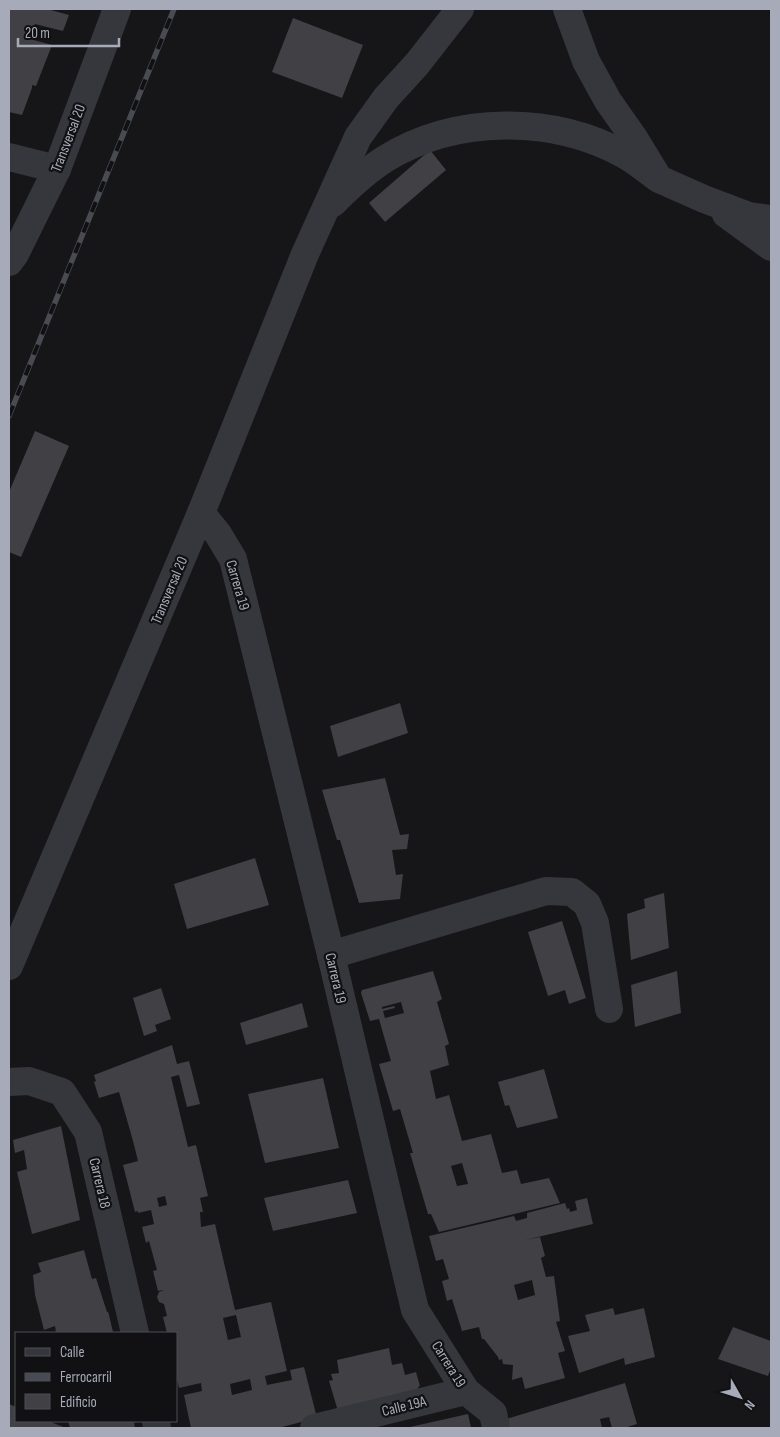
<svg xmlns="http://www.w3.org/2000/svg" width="780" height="1437" font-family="'Sofia Sans Condensed',sans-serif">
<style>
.building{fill:#404045;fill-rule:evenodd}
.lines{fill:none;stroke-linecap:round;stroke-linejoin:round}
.minor{stroke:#36373d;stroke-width:28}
.tertiary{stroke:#36373d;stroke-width:28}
.rail-casing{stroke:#494b52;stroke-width:5.5}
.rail{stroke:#111113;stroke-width:4;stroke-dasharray:11;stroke-linecap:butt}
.labels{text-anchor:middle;stroke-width:4.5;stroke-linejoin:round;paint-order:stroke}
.street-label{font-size:15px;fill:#a7abb9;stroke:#111113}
</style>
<rect width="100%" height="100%" fill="#161618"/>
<g class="building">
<polygon points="9,9 47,9 69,15 63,31 35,24 30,39 52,45 36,86 32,85 32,88 22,115 9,112"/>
<polygon points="293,18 363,45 342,98 272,72"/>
<polygon points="430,150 446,170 385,222 369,203"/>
<polygon points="35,431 69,446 21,557 9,552 9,492"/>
<polygon points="400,703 408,733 338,757 330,726"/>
<polygon points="385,778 400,835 409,834 407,849 392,850 396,875 403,874 400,899 359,903 340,840 337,840 322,790"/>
<polygon points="255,858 269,905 187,929 174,884"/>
<polygon points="664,893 669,948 631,960 627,914 645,908 644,899"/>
<polygon points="562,921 586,998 569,1004 565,990 548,996 528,932"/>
<path d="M 433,971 L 442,999 L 437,1002 L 449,1044 L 445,1046 L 449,1065 L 430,1071 L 436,1099 L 449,1095 L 462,1141 L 491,1134 L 502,1173 L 517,1170 L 521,1184 L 549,1178 L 560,1203 L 439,1232 L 431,1214 L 428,1214 L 410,1153 L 413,1153 L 400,1109 L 393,1111 L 379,1064 L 391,1061 L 379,1019 L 370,1021 L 361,993 L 362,990 ZM 401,1002 L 404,1013 L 385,1018 L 383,1011 L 395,1008 L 394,1006 L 382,1009 L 382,1007 ZM 462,1163 L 468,1184 L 457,1186 L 451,1166 Z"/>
<polygon points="677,971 681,1013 635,1027 631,985"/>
<polygon points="161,988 171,1019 155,1025 157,1031 144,1036 133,998"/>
<polygon points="302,1003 308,1027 246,1045 240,1023"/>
<path d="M 172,1045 L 177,1064 L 189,1061 L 200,1104 L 187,1107 L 179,1075 L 171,1077 L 188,1147 L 196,1145 L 208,1196 L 200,1198 L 203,1212 L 200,1212 L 201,1227 L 215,1224 L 235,1310 L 271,1302 L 287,1371 L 265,1376 L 267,1385 L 292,1380 L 290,1370 L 304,1367 L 317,1418 L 278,1428 L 191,1428 L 184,1395 L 202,1391 L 201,1383 L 179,1388 L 176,1375 L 176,1333 L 167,1333 L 163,1317 L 167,1316 L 164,1304 L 159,1302 L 157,1297 L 159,1292 L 164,1290 L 158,1291 L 153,1271 L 157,1270 L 149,1241 L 146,1243 L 142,1227 L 154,1224 L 151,1210 L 138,1213 L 138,1211 L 135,1212 L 123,1165 L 138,1161 L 133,1141 L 119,1092 L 99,1098 L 94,1082 L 96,1081 L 94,1075 ZM 165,1196 L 167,1205 L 159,1207 L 157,1198 ZM 236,1315 L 241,1337 L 228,1340 L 223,1318 ZM 250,1379 L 252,1390 L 232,1395 L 230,1384 Z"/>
<polygon points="544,1069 558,1118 517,1128 509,1105 505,1106 498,1082"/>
<polygon points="323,1078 339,1148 265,1163 248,1094"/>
<polygon points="61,1126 80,1220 32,1234 17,1172 27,1169 24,1150 15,1153 13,1140"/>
<polygon points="348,1180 357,1213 273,1231 264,1198"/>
<path d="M 587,1198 L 593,1224 L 525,1240 L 540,1237 L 545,1256 L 541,1258 L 546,1277 L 554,1276 L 560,1321 L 556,1322 L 565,1351 L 558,1353 L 565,1378 L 525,1389 L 522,1377 L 512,1380 L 513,1365 L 503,1364 L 502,1359 L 499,1360 L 498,1357 L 484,1339 L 482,1339 L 479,1327 L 462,1331 L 452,1299 L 447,1301 L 442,1281 L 449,1279 L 443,1259 L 436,1261 L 429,1236 L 514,1216 L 516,1221 L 527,1218 L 527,1213 L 565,1203 L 567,1209 L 569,1208 L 570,1212 L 577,1210 L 575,1201 ZM 532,1280 L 535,1295 L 518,1300 L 514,1285 Z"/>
<polygon points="84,1250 92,1279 96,1278 107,1312 108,1312 109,1315 113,1332 56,1333 55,1326 44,1330 35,1295 33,1275 41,1272 38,1263"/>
<polygon points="613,1308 615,1315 644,1308 655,1357 625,1365 624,1358 579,1373 568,1336 590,1331 585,1315"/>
<polygon points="733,1327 771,1341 771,1368 768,1376 718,1359"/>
<polygon points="389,1348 392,1365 402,1363 405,1375 416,1372 420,1386 418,1387 419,1394 338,1411 329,1381 333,1380 331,1374 339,1373 337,1360"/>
<polygon points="625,1383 637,1424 624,1428 612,1428 609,1417 600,1419 602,1428 502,1428 500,1421"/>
<polygon points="9,1404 16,1407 16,1421 48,1421 66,1428 9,1428"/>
<polygon points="468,1414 471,1428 410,1428 410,1427"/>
<polygon points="68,1421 139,1421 134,1423 135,1428 70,1428"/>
</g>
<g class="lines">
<g class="minor">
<polyline points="9,157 57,169"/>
<path d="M 333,203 C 349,187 366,171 385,159 C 456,115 553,115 625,155 C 637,162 648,171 659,179"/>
<polyline points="9,262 15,254 57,169 117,9"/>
<polyline points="201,513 218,534 233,559 331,955 415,1310 466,1391 493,1413 496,1428"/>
<polyline points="331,955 546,891 572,892 587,904 595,923 609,1009"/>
<polyline points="9,966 201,513 305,254 358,137 386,98 417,64 460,9"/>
<polyline points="9,1082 29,1081 62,1092 88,1132 135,1333"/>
<polyline points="156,1421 157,1428"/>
<polyline points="314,1428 466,1391"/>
</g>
<g class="tertiary">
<polyline points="567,9 586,61 608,101 634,138 659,179 704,199 749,216 771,219"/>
<polyline points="726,214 771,247"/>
</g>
<defs>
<polyline id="rail" points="9,416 174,9"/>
</defs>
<use href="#rail" class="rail-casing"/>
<use href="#rail" class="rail"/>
</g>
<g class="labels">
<g class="street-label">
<text transform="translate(68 138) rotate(-69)" y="5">Transversal 20</text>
<text transform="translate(238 585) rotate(74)" y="5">Carrera 19</text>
<text transform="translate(169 590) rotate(-67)" y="5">Transversal 20</text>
<text transform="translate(336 978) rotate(77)" y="5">Carrera 19</text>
<text transform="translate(100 1183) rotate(77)" y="5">Carrera 18</text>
<text transform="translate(449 1364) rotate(58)" y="5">Carrera 19</text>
<text transform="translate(404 1406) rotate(-14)" y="5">Calle 19A</text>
</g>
</g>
<rect width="780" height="1437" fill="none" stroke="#a7abb9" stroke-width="20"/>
<rect x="15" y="1332" width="162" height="90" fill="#111113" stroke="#4d4f55"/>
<rect x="25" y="1348" width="25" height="8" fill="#36373d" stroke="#4d4f55"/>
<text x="60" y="1357" font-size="15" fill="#a7abb9">Calle</text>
<rect x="25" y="1373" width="25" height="8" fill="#494b52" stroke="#4d4f55"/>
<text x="60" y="1382" font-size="15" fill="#a7abb9">Ferrocarril</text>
<rect x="25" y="1394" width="25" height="15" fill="#404045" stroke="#4d4f55"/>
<text x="60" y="1407" font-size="15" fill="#a7abb9">Edificio</text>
<g transform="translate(740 1397) rotate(129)" stroke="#111113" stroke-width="4" paint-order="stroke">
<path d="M0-4L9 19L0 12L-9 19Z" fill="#a7abb9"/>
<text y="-8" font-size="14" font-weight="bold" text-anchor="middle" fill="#a7abb9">N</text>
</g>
<path d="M18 38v8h101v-8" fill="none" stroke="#a7abb9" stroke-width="2.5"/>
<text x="25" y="38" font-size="15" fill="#a7abb9" stroke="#111113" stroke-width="4" paint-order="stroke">20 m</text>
</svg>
